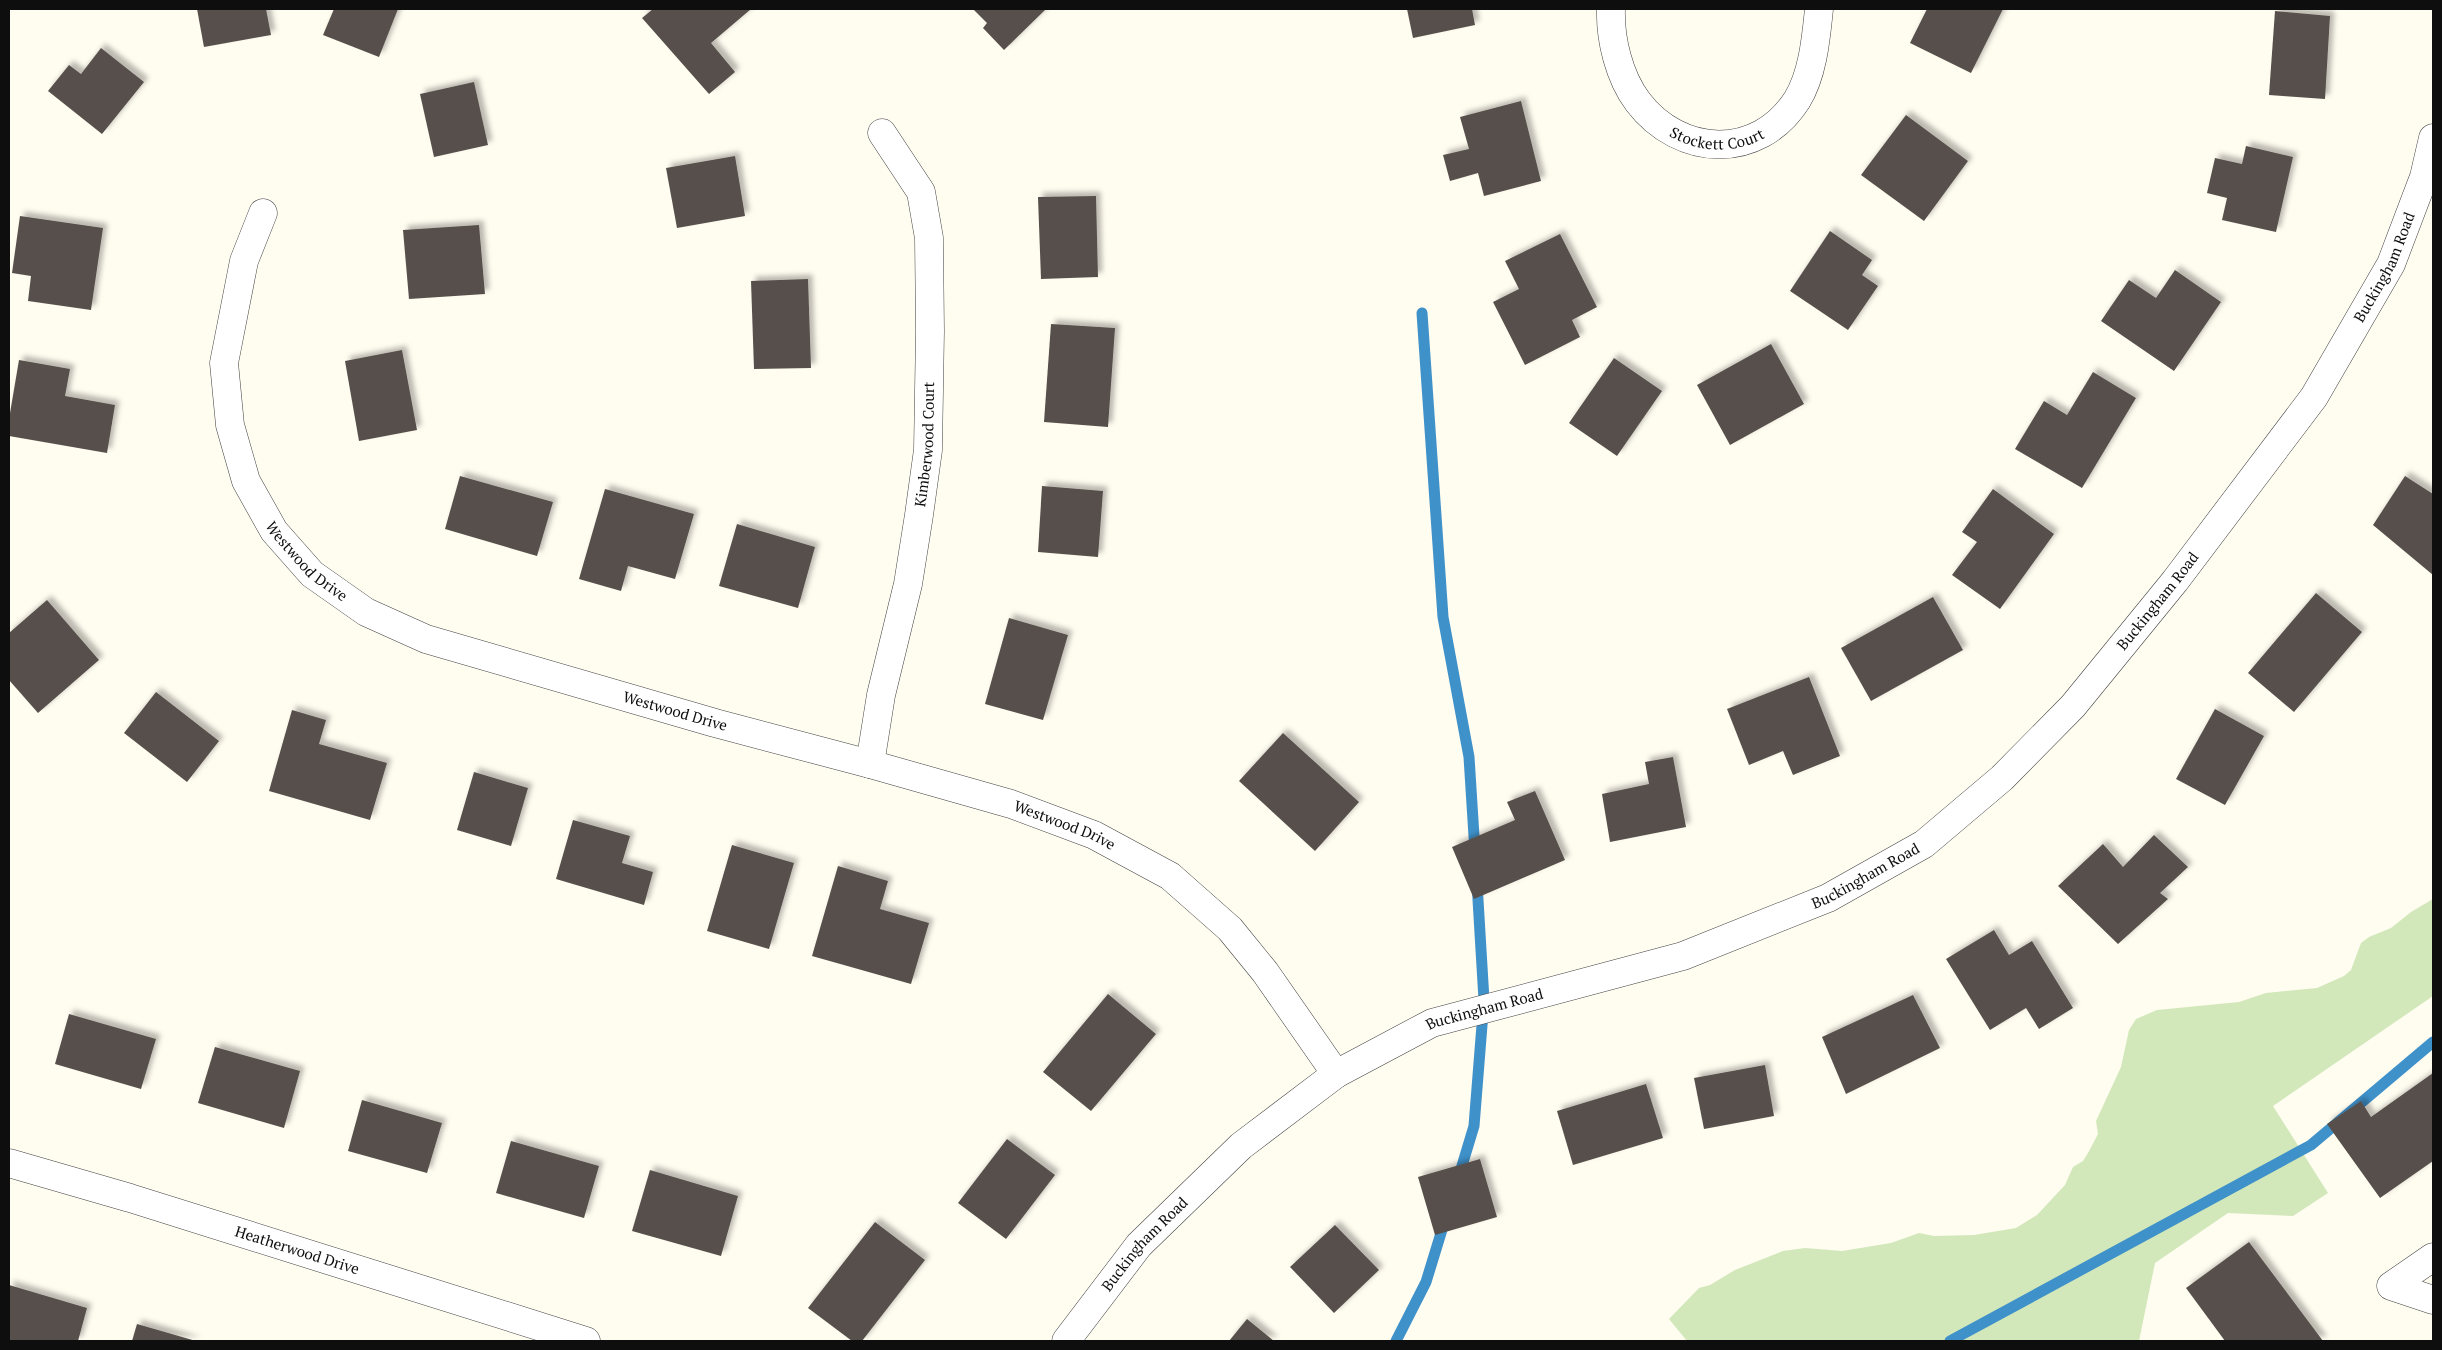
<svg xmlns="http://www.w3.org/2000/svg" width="2442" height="1350" font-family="'PT Serif',serif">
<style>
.green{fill:#d2e8ba}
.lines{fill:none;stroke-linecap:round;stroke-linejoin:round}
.stream{stroke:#3f91ca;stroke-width:11}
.building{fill:#57504b;filter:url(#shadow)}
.minor-casing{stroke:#414141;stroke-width:29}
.minor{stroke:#fff;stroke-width:28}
.labels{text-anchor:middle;stroke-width:5;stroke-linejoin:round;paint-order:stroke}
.street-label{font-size:15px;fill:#0e0e0e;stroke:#fff}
</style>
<defs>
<filter id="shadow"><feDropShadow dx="4.5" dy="-4.5" stdDeviation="2.5" flood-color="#0004"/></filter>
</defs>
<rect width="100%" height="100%" fill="#fffcf0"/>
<polygon class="green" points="2433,899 2433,996 2273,1106 2328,1193 2293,1216 2228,1213 2155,1263 2139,1341 1687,1341 1669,1319 1699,1288 1710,1285 1735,1270 1783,1251 1805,1248 1842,1251 1891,1243 1919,1233 1934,1236 1974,1235 2016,1228 2037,1215 2065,1185 2073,1167 2083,1161 2088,1153 2098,1134 2096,1121 2121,1067 2129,1030 2136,1019 2157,1010 2239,1002 2266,993 2317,988 2344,976 2351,970 2361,943 2369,937 2391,928 2411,912"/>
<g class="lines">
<g class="stream">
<polyline points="1422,313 1443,617 1469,757 1475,852"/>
<polyline points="1458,1179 1474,1126 1484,1000 1477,883"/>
<polyline points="1396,1341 1426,1282 1445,1220"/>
<polyline points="1950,1341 2311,1145 2433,1042"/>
</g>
</g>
<g class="building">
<polygon points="197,9 266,9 271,35 204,47"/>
<polygon points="334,9 398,9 379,57 323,35"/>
<polygon points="653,9 751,9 711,43 735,72 709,94 642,18"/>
<polygon points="973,9 1046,9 1004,50 983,28 987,23"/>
<polygon points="1407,9 1472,9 1475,25 1413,38"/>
<polygon points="1927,9 2003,9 1971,73 1910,43"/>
<polygon points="2275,11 2330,16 2325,99 2269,95"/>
<polygon points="101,48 144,82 102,134 48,91 69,65 81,74"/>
<polygon points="474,82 488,145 434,157 420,94"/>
<polygon points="1521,101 1541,181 1484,196 1478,173 1450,181 1443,155 1469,149 1460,117"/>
<polygon points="1906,115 1968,161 1924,221 1861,175"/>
<polygon points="2246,146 2293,157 2276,232 2222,220 2227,198 2207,193 2215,158 2242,164"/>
<polygon points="735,156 745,216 677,228 666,168"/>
<polygon points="1096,196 1098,277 1041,279 1038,197"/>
<polygon points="20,216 103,228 91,310 28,301 31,276 12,273"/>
<polygon points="479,225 485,294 409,299 403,230"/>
<polygon points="1830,231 1872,260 1862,275 1878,286 1848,330 1790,291"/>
<polygon points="1560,234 1597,307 1572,320 1580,337 1525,365 1493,302 1519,289 1505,261"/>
<polygon points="2175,270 2221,302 2174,371 2101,321 2129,280 2156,298"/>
<polygon points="808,279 811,368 754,369 751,281"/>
<polygon points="1051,324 1115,328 1108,427 1044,422"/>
<polygon points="1771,344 1804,404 1730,445 1697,385"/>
<polygon points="402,350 417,430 359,441 345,361"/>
<polygon points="1614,358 1662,391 1617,456 1569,423"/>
<polygon points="19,360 70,369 65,396 115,405 107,453 9,436 9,419"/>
<polygon points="2093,372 2136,398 2082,488 2015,449 2044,401 2067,415"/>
<polygon points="460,476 553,502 537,556 445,529"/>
<polygon points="2405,476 2433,494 2433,575 2373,525"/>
<polygon points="1042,486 1103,491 1098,557 1038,552"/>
<polygon points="605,489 694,514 675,579 628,566 621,591 579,579"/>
<polygon points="1993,489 2054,534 2000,609 1952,575 1977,542 1962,532"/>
<polygon points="737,524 815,547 798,608 719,586"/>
<polygon points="2316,593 2362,632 2294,712 2248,673"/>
<polygon points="1933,597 1963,650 1871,701 1841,648"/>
<polygon points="47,600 99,660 38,713 9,680 9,633"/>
<polygon points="1009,618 1068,635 1043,720 985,704"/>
<polygon points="1809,677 1840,756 1793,775 1783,751 1749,765 1727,709"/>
<polygon points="156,692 219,741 187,782 124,733"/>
<polygon points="2215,709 2264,736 2225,805 2176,779"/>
<polygon points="292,710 326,720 319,744 387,763 370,820 269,791"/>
<polygon points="1283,733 1359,802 1315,851 1239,781"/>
<polygon points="1673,757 1686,827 1610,842 1602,794 1649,784 1645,762"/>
<polygon points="474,772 528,788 511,846 457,830"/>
<polygon points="1535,791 1565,860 1474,899 1452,847 1515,820 1507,802"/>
<polygon points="573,820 630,836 622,863 653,872 644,905 556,879"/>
<polygon points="2154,835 2188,867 2160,893 2168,899 2118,944 2058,886 2103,844 2123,867"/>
<polygon points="732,845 794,863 769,949 707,931"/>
<polygon points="838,866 888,881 880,909 929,923 911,984 812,956"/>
<polygon points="1994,930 2009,955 2032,941 2073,1008 2039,1029 2026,1008 1990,1030 1946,959"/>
<polygon points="1108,994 1156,1034 1091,1111 1043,1072"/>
<polygon points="1913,995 1940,1048 1846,1094 1822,1037"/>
<polygon points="69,1014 156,1039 141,1089 55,1064"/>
<polygon points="215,1047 300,1071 284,1128 198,1103"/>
<polygon points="1765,1065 1774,1116 1704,1129 1694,1078"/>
<polygon points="2433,1073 2433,1161 2380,1198 2327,1124 2361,1101 2371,1117"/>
<polygon points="1646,1084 1663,1138 1573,1165 1557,1111"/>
<polygon points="362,1100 442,1123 427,1173 348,1151"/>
<polygon points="1007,1139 1055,1175 1006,1239 958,1203"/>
<polygon points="511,1141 599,1166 584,1218 496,1193"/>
<polygon points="1480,1159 1497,1217 1435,1235 1418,1177"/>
<polygon points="650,1170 738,1196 721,1256 632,1231"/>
<polygon points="875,1222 925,1260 862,1341 852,1341 808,1308"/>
<polygon points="1335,1225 1379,1270 1334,1313 1290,1267"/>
<polygon points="2249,1242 2323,1341 2225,1341 2186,1288"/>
<polygon points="9,1285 87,1308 78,1341 9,1341"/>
<polygon points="1247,1319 1274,1341 1229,1341"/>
<polygon points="137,1324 196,1341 132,1341"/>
</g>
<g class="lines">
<defs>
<g id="minor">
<path id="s1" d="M 1611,9 C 1610,39 1619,77 1638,102 C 1680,157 1758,161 1797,100 C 1813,74 1816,38 1819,9"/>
<path id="s2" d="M 263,213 L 244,261 L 224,363 L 230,425 L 246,481 L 274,531 L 312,574 L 366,612 L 426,639 L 715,723 L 870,764 L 1011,804 L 1094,835 L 1170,876 L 1230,929 L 1265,972 L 1336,1074"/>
<path id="s3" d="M 870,764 L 881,695 L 908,584 L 919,515 L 928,450 L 930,331 L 929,238 L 921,192 L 882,133"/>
<path id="s4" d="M 9,1163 L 130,1198 L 586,1341"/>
<polyline points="2433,1257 2391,1286 2433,1300"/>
<path id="s5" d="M 1066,1341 L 1139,1245 L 1241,1146 L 1336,1074 L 1432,1023 L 1683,956 L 1828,898 L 1924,844 L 2002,778 L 2073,706 L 2175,581 L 2314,397 L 2391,264 L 2424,177 L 2433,138"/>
</g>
</defs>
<use href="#minor" class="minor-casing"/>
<use href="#minor" class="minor"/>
</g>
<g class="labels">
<g class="street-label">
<text dy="5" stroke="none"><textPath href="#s1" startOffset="191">Stockett Court</textPath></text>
<text dy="5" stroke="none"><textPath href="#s5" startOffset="1760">Buckingham Road</textPath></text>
<text dy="5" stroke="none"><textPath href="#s3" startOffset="325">Kimberwood Court</textPath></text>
<text dy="5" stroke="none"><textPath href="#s2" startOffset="378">Westwood Drive</textPath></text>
<text dy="5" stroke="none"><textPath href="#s5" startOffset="1355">Buckingham Road</textPath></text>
<text dy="5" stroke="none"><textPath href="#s2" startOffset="782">Westwood Drive</textPath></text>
<text dy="5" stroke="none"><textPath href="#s2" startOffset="1188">Westwood Drive</textPath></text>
<text dy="5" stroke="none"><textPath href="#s5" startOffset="950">Buckingham Road</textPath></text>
<text dy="5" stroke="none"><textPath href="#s5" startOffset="545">Buckingham Road</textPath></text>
<text dy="5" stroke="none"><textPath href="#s5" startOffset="125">Buckingham Road</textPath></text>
<text dy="5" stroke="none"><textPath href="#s4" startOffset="301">Heatherwood Drive</textPath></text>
</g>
</g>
<rect width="2442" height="1350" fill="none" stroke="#0e0e0e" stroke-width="20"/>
</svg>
